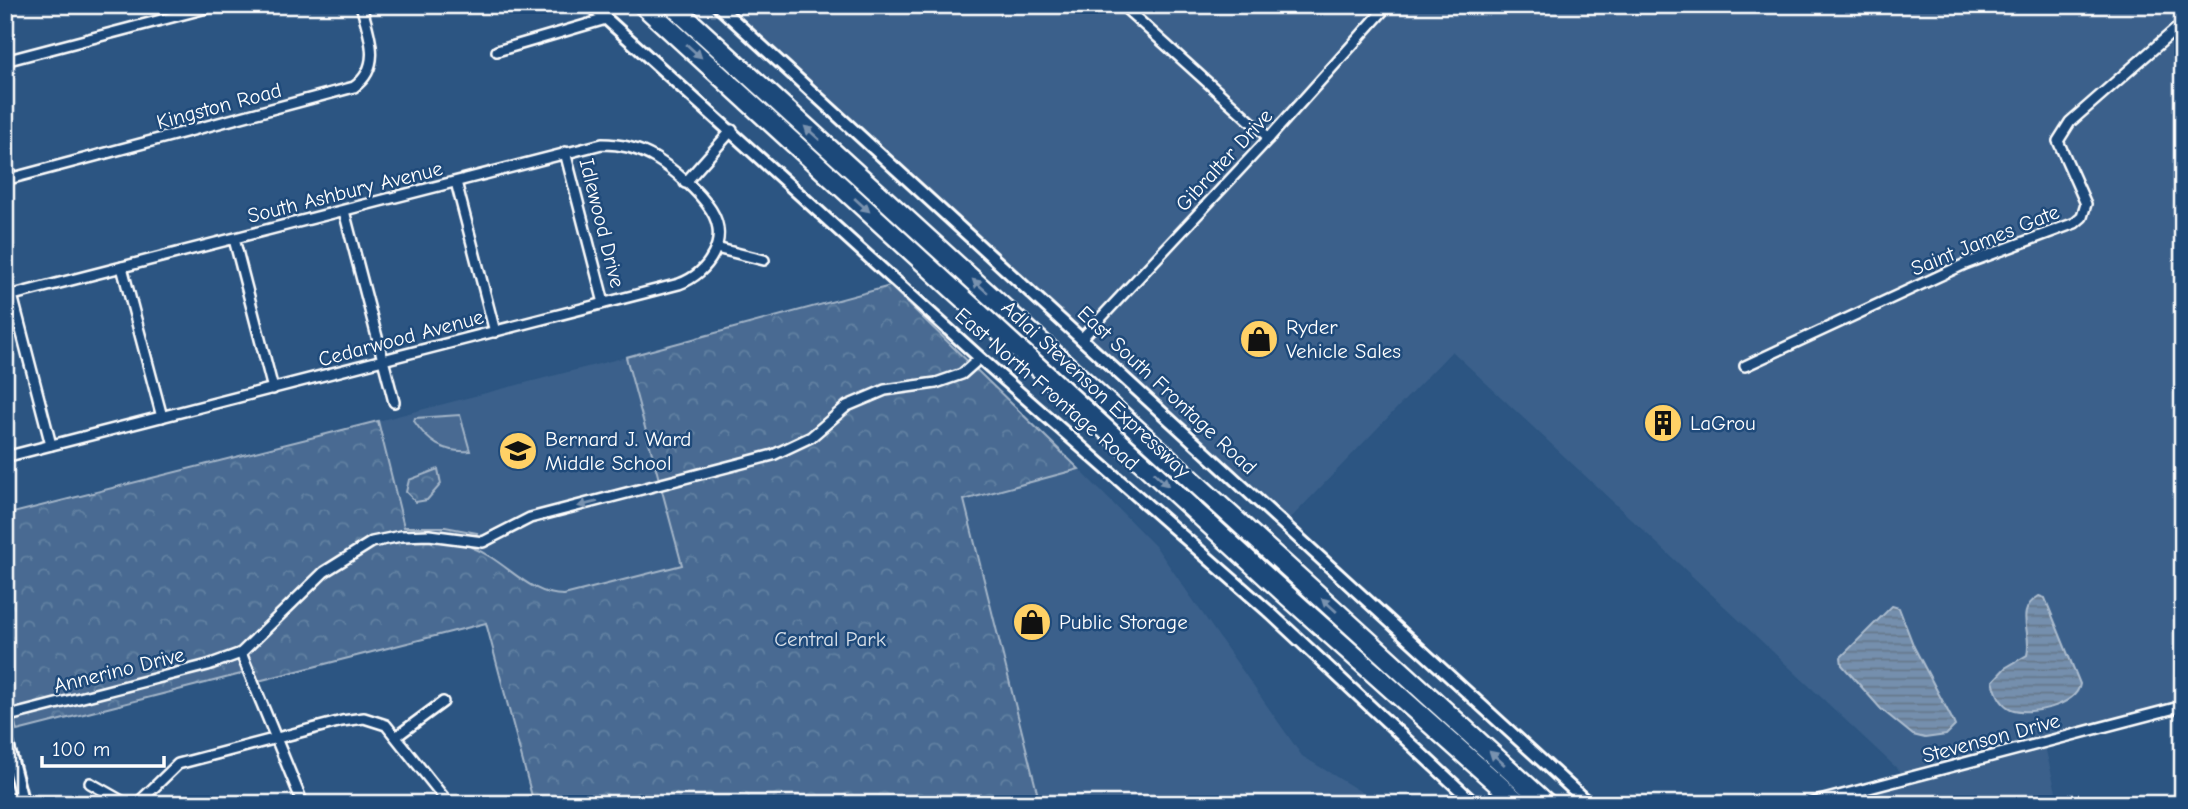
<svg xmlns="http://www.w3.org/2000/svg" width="2188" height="809" font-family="'Comic Neue',sans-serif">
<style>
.built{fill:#3b618b}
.grass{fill:#486b92;stroke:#a4b5c8;stroke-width:2}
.forest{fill:url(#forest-crowns);stroke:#a4b5c8;stroke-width:2}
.water{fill:url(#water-rules);stroke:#acbcce;stroke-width:2}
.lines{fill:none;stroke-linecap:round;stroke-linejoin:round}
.minor-casing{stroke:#fff;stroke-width:14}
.tertiary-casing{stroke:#fff;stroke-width:16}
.motorway-casing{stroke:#fff;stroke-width:23}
.minor{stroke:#1f4a7a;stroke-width:9}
.tertiary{stroke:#1f4a7a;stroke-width:10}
.motorway{stroke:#1f4a7a;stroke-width:18}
.oneway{fill:#7992af}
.labels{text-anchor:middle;stroke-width:5;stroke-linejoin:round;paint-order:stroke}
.street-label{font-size:21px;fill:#fff;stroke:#1f4a7a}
.poi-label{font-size:21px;fill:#fff;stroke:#1f4a7a;text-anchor:start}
.park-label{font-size:21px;fill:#dae1e9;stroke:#1f4a7a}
</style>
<defs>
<pattern id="forest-crowns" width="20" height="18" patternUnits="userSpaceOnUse" patternTransform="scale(1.75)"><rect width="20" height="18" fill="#486b92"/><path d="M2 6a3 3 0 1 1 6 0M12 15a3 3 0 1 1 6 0" fill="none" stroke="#6381a2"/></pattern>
<pattern id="water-rules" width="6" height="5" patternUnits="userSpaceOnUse" patternTransform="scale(1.75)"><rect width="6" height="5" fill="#748fad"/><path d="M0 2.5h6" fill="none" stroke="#66788b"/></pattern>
</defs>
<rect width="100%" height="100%" fill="#2c5582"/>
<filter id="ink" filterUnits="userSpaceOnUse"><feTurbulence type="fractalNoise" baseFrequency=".0143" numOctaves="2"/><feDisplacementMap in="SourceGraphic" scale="14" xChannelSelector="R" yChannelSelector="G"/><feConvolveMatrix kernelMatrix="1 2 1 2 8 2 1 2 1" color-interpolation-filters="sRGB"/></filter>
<g filter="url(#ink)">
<g class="built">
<polygon points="704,5 2183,5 2183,17 2051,138 2081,205 2076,216 1964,260 1803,333 1808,342 1967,270 2077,228 2090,216 2092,202 2064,141 2070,130 2183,30 2183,700 1902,773 1452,351 1287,522 1095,343 1084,352"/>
<polygon points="626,357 683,565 564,595 549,595 535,590 491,555 471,547 477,533 404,527 378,421"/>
<polygon points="1079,469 1156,547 1302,756 1381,804 1040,804 964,500"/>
<polygon points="2045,747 2059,804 1828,804"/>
</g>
<path class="grass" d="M 460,415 L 470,451 C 443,453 428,442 414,421 L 415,418 Z"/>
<g class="forest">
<path d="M 890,286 L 1079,469 L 964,500 L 1040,804 L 534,804 L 486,623 L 258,681 L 253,671 L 17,731 L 5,682 L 5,515 L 378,421 L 404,527 L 445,527 L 477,533 L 471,547 C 506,560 527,595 564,595 L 682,565 L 626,357 Z"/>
<polygon points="438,469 441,484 427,500 416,502 406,492 409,480"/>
</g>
<g class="water">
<path d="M 2039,596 L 2045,598 L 2080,684 C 2077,706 2029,716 2011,709 C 2000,704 1996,692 1993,681 L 2005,668 L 2027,655 C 2033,633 2013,611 2039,596 Z"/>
<polygon points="1892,606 1899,608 1914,647 1952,719 1955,726 1946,735 1925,738 1913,735 1881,709 1842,665 1841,657"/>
</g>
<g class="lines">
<defs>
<g id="minor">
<polyline points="1122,5 1269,138"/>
<polyline points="497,51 606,19"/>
<polyline points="5,61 218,5"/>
<polyline points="565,152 604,303"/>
<path d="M 5,180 L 354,87 C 383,66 369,35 361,5"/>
<polyline points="456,182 495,332"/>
<polyline points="685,183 732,130"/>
<polyline points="344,211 394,402"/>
<polyline points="234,239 273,389"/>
<polyline points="716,248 764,260"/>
<polyline points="122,267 162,417"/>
<polyline points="12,295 51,445"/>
<path d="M 5,297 L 602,144 C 621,144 638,148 655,158 C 673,169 699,191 711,210 C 730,240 709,273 679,284 L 5,457"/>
<polyline points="1083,337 1269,138 1388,5"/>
<polyline points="1745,366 1965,264 2075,223 2082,217 2086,204 2058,141 2070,122 2183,23"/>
<polyline points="241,653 303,804"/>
<polyline points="5,717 208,665 241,653 324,572 372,542 401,536 429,535 483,542 530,518 773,455 811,437 847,406 885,390 936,383 962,374 980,358"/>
<polyline points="397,736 443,702"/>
<polyline points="90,783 127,804"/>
<polyline points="137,804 178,764 342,721 364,718 386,725 449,804"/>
<polyline points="1808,804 2183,706"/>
</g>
<g id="tertiary">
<polyline points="591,5 980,358 1267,610 1475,804"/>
<polyline points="717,5 1589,804"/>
<polyline points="5,734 23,804"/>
</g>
<g id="motorway">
<polyline points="643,5 1282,591 1520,804"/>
<polyline points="672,5 1547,804"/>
</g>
</defs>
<use href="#minor" class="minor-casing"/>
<use href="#tertiary" class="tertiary-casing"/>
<use href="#motorway" class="motorway-casing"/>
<use href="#minor" class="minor"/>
<use href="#tertiary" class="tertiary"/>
<use href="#motorway" class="motorway"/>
</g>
<defs><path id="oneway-solid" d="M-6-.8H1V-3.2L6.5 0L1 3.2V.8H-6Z" transform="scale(1.75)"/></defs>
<g class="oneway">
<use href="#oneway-solid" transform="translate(694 51) rotate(42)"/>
<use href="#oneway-solid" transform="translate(812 133) rotate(-138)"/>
<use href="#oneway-solid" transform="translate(862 205) rotate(42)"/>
<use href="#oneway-solid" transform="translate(980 286) rotate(-138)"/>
<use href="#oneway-solid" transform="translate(1161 479) rotate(43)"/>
<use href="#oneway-solid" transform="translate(588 504) rotate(166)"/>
<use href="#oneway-solid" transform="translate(1329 605) rotate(-138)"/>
<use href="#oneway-solid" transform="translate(1497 758) rotate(-138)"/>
</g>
</g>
<defs>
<symbol id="shop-disc" viewBox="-11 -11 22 22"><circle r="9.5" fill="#ffd166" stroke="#1f4a7a"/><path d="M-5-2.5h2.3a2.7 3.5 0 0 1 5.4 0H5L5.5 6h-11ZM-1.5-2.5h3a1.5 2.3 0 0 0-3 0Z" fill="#111"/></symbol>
<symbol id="building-disc" viewBox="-11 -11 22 22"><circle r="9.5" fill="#ffd166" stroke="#1f4a7a"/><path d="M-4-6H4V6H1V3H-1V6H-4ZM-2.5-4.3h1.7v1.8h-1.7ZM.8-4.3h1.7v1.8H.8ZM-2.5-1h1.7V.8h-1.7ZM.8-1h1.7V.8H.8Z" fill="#111"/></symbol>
<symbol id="school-disc" viewBox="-11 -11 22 22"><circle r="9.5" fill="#ffd166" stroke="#1f4a7a"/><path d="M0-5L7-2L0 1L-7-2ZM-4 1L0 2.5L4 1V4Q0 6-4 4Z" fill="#111"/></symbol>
</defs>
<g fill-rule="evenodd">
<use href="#shop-disc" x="1237" y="317" width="44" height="44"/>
<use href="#building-disc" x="1641" y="401" width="44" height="44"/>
<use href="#school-disc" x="496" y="429" width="44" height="44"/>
<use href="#shop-disc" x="1010" y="600" width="44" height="44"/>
</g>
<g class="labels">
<g class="street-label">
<text transform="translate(219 106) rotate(-15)" y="7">Kingston Road</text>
<text transform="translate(1224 160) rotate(-47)" y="7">Gibralter Drive</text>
<text transform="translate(345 192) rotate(-14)" y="7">South Ashbury Avenue</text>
<text transform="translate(602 223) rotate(76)" y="7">Idlewood Drive</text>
<text transform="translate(1985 240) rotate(-22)" y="7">Saint James Gate</text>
<text transform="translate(401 338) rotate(-15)" y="7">Cedarwood Avenue</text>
<text transform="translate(1047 389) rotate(41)" y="7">East North Frontage Road</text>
<text transform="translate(1096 389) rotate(43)" y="7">Adlai Stevenson Expressway</text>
<text transform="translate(1167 390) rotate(43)" y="7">East South Frontage Road</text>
<text transform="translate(119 670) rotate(-14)" y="7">Annerino Drive</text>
<text transform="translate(1991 738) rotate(-15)" y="7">Stevenson Drive</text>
</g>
<g class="poi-label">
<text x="1286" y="334">Ryder<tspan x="1286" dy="24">Vehicle Sales</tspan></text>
<text x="1690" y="430">LaGrou</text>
<text x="545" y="446">Bernard J. Ward<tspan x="545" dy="24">Middle School</tspan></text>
<text x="1059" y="629">Public Storage</text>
</g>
<g class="park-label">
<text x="830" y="646">Central Park</text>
</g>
</g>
<rect width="2188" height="809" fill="none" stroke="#1f4a7a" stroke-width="28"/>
<rect x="14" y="14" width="2160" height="781" fill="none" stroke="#fff" stroke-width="2.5" filter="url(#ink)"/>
<path d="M42 756v10h122v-10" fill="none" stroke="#ffffff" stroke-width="3.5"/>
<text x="52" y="756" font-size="21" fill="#ffffff" stroke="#1f4a7a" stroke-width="5" paint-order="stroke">100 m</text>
</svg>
